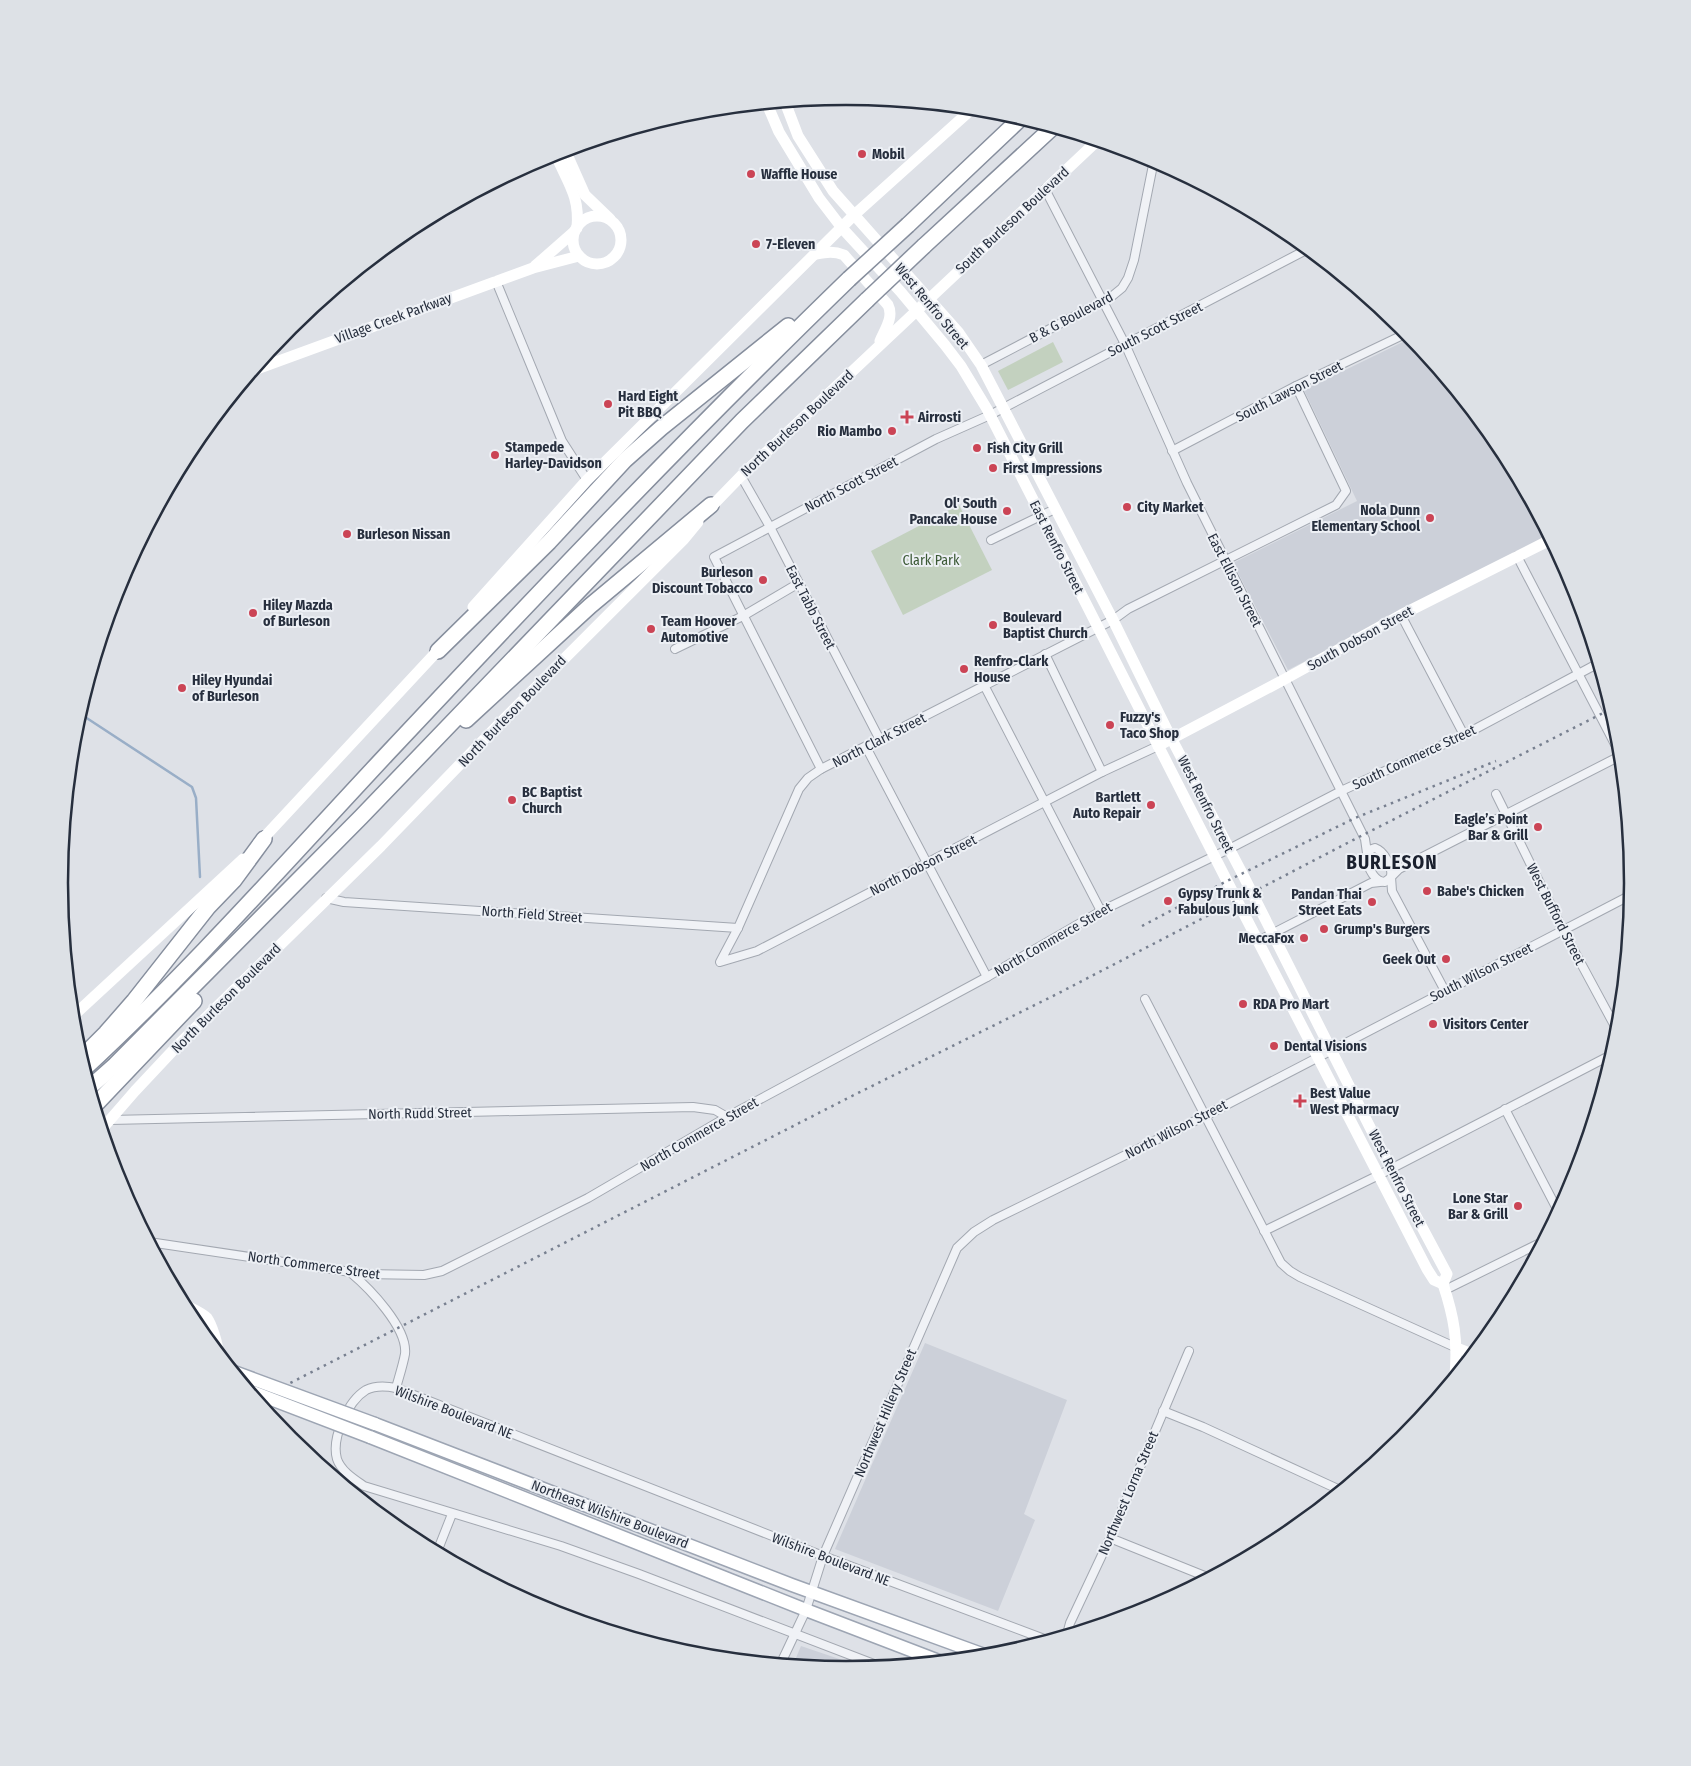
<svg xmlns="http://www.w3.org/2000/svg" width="1691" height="1766" font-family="'Fira Sans Condensed',sans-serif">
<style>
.built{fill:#ccd0d9}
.green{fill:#c3d1bf}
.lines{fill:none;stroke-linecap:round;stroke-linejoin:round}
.stream{stroke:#99aec7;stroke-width:2.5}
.street-casing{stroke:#a3a8b1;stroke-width:10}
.primary-casing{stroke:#9da5b3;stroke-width:15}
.highway-casing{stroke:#868e9d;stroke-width:18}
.street{stroke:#f0f2f6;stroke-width:8}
.secondary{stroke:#fff;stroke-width:11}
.primary{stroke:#fff;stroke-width:12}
.highway{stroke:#fff;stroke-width:15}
.rail{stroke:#788090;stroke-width:2.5;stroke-dasharray:2.5 5;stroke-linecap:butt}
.primary-bridge-casing{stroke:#9da5b3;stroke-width:15;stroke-linecap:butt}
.highway-bridge-casing{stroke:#868e9d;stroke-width:18;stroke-linecap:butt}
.primary-bridge{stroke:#fff;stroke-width:12}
.highway-bridge{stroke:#fff;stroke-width:15}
.poi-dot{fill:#cb4455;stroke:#edf0f5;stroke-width:2}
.labels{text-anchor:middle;stroke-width:4;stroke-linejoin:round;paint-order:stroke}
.poi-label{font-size:14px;font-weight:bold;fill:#272f3e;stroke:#edf0f5;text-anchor:start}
.street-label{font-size:14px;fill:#272f3e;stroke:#edf0f5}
.park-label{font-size:14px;fill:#3b5935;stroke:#edf0f5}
.district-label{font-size:19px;font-weight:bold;letter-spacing:1px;fill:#1a202e;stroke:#edf0f5}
.rim{fill:none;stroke:#272f3e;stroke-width:2.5}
</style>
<rect width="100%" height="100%" fill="#dee1e7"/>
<g class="built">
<polygon points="1411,338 1500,446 1548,536 1288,670 1233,563 1357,501 1304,390"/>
<polygon points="925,1343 1067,1400 1024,1514 1035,1520 998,1611 835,1549"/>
<polygon points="801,1646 848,1662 845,1670 793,1665"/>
</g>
<g class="green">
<polygon points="1053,342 1063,362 1008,390 998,371"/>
<polygon points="959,505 992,570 903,615 871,551"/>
</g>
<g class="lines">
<polyline class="stream" points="79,713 192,787 196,798 200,877"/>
<defs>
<g id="street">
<polyline points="1045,189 1125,344 1187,483 1365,839 1367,853"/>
<polyline points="496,281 562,441 587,480"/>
<polyline points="981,365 1111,297 1122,288 1128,278 1134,260 1154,160"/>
<polyline points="1172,451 1296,386 1407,333"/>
<polyline points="741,476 770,527 880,740"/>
<polyline points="991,540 1055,509"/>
<polyline points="1517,556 1619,752"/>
<polyline points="1401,615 1464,735"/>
<polyline points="675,649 743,616 799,583"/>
<polyline points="1045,654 1102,772"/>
<polyline points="984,685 1101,911"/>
<polyline points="1158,746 1102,772 757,951 720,962 738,928 799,789 808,778 821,769 1113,620 1128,609 1336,505 1346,491 1296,386"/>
<polyline points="866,747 987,977"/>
<polyline points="821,769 714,557 936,439 990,415 1308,249"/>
<polyline points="1496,794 1563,930 1618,1032"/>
<path d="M 1375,848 C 1384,851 1393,867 1391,877 L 1385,882 C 1374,882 1369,869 1366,859 L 1369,850 Z"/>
<polyline points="1392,876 1399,869 1620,756"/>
<polyline points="1391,877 1392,891 1445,991"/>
<polyline points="326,898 344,902 738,928"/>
<polyline points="1258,941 1371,883 1380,882"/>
<polyline points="1145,999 1281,1263 1290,1271 1300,1277 1457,1348"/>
<polyline points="1505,1109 1558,1211"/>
<polyline points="110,1120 693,1107 715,1110 727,1117"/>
<polyline points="1264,1231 1379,1175 1611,1055"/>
<polyline points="149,1242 364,1274 424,1275 442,1271 588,1198 727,1117 987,977 1101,911 1229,849 1341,791 1464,735 1597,664"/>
<path d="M 351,1273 C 369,1288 408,1328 405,1354 C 403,1365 399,1377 396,1388"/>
<polyline points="1445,1290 1542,1242"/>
<polyline points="1163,1411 1203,1427 1340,1490"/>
<polyline points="1110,1538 1207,1577"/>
<polyline points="437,1552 452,1514"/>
<polyline points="1067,1634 1070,1623 1110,1538 1189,1351"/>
<polyline points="781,1663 806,1610 823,1556 957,1248 974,1232 993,1220 1205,1116 1631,895"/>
<path d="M 879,1666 L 639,1574 L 561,1546 L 364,1486 C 354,1479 341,1471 337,1459 C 331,1438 348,1401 366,1390 C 376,1385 386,1386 396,1388 L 823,1556 L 1047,1640"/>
</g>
<g id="primary">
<polyline points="375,1424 792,1585 987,1656"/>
<polyline points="370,1437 806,1610 939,1661"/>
</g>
<g id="highway">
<polyline points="908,225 1021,118"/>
<polyline points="924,246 1052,128"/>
<polyline points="438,651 549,542 625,460 661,428 788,326"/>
<polyline points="466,720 590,606 711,505"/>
<polyline points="81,1058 106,1033 134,1001 208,907 234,880 264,839"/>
<path d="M 84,1069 C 190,971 287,861 386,755 C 538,593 690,433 849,279"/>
<polyline points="89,1088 115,1065 361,817 742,421 867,300"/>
<polyline points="95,1105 194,1001"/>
</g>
</defs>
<use href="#street" class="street-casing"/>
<use href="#primary" class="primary-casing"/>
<use href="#highway" class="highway-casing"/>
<use href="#street" class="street"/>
<g class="secondary">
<path d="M 785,102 L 798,136 L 833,191 L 959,333 L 981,365 L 1113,620 L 1168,732 L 1242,873 L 1391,1169 L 1447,1274 L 1443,1284 C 1454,1317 1458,1340 1455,1375"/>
<polyline points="767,104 779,132 819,198 842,228 900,291 945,345 961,366 987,409 1227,881 1427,1269 1434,1280 1443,1284"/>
<polyline points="565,150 585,195 610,219"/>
<path d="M 555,153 C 567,182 580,195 577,228"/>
<circle cx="597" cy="240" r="24"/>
<path d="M 816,254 C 827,252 834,251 844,255 L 888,305 C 894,317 885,329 880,341"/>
<polyline points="535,266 575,231"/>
<polyline points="254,370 533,268 579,256"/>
<polyline points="708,510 741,476 1097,141"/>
<polyline points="473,607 587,480 853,216 972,109"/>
<polyline points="1158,746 1285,679 1401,615 1550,540"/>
<polyline points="258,844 443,645"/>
<polyline points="72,1017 243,859"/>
<polyline points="102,1129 135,1091 180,1043 381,846 497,726 684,539 698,522"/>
<path d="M 183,1304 C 190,1308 201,1312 207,1318 C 212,1325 218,1345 218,1352"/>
<polyline points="1457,1348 1472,1354"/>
</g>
<use href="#primary" class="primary"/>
<use href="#highway" class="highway"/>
<g class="rail">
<polyline points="1142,926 1227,881 1355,818 1496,761"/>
<polyline points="257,1400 852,1096 1057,994 1357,838 1611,709"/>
</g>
<defs>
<g id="primary-bridge">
<polyline points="234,1372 375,1424"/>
<polyline points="250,1391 370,1437"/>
</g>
<g id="highway-bridge">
<polyline points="849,279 908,225"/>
<polyline points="867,300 924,246"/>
</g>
</defs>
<use href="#primary-bridge" class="primary-bridge-casing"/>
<use href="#highway-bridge" class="highway-bridge-casing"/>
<use href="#primary-bridge" class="primary-bridge"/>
<use href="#highway-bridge" class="highway-bridge"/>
</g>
<g class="poi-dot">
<circle cx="862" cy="154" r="5"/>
<circle cx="751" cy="174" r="5"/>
<circle cx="756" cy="244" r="5"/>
<circle cx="608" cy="404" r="5"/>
<path d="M904.5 409.5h5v5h5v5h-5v5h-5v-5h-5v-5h5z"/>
<circle cx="892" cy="431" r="5"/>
<circle cx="977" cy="448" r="5"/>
<circle cx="495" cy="455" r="5"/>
<circle cx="993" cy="468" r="5"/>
<circle cx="1127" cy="507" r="5"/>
<circle cx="1007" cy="511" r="5"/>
<circle cx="1430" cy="518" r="5"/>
<circle cx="347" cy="534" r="5"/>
<circle cx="763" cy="580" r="5"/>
<circle cx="253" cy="613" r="5"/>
<circle cx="993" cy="625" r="5"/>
<circle cx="651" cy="629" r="5"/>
<circle cx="964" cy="669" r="5"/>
<circle cx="182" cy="688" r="5"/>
<circle cx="1110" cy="725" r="5"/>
<circle cx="512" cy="800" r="5"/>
<circle cx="1151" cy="805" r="5"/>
<circle cx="1538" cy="827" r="5"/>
<circle cx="1427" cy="891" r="5"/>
<circle cx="1168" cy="901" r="5"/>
<circle cx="1372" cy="902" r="5"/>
<circle cx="1324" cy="929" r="5"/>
<circle cx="1304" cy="938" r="5"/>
<circle cx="1446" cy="959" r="5"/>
<circle cx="1243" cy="1004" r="5"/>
<circle cx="1433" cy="1024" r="5"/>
<circle cx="1274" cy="1046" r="5"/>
<path d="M1297.5 1093.5h5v5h5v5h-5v5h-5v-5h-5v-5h5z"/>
<circle cx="1518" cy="1206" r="5"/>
</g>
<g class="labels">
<g class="poi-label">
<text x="872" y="159">Mobil</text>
<text x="761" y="179">Waffle House</text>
<text x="766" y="249">7-Eleven</text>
<text x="618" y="401">Hard Eight<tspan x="618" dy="16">Pit BBQ</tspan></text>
<text x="918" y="422">Airrosti</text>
<text x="882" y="436" text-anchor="end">Rio Mambo</text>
<text x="505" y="452">Stampede<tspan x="505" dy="16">Harley-Davidson</tspan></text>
<text x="987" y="453">Fish City Grill</text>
<text x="1003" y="473">First Impressions</text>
<text x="997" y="508" text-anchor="end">Ol' South<tspan x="997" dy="16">Pancake House</tspan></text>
<text x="1137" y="512">City Market</text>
<text x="1420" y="515" text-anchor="end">Nola Dunn<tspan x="1420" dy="16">Elementary School</tspan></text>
<text x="357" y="539">Burleson Nissan</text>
<text x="753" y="577" text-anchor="end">Burleson<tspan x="753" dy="16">Discount Tobacco</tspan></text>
<text x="263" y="610">Hiley Mazda<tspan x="263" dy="16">of Burleson</tspan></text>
<text x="1003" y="622">Boulevard<tspan x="1003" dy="16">Baptist Church</tspan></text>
<text x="661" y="626">Team Hoover<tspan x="661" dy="16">Automotive</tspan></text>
<text x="974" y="666">Renfro-Clark<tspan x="974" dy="16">House</tspan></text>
<text x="192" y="685">Hiley Hyundai<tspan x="192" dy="16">of Burleson</tspan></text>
<text x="1120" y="722">Fuzzy's<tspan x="1120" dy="16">Taco Shop</tspan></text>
<text x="522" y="797">BC Baptist<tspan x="522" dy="16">Church</tspan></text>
<text x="1141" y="802" text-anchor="end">Bartlett<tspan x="1141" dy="16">Auto Repair</tspan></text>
<text x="1528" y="824" text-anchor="end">Eagle’s Point<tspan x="1528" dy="16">Bar &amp; Grill</tspan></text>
<text x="1437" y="896">Babe's Chicken</text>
<text x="1178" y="898">Gypsy Trunk &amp;<tspan x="1178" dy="16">Fabulous Junk</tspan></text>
<text x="1362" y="899" text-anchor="end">Pandan Thai<tspan x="1362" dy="16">Street Eats</tspan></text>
<text x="1334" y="934">Grump's Burgers</text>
<text x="1294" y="943" text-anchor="end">MeccaFox</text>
<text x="1436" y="964" text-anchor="end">Geek Out</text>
<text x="1253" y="1009">RDA Pro Mart</text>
<text x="1443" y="1029">Visitors Center</text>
<text x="1284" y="1051">Dental Visions</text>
<text x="1310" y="1098">Best Value<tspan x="1310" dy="16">West Pharmacy</tspan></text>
<text x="1508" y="1203" text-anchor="end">Lone Star<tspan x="1508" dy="16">Bar &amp; Grill</tspan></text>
</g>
<g class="street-label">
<text transform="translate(1012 220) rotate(-43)" y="5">South Burleson Boulevard</text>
<text transform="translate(932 306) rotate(50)" y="5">West Renfro Street</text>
<text transform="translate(1071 317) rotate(-28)" y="5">B &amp; G Boulevard</text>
<text transform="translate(393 318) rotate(-20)" y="5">Village Creek Parkway</text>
<text transform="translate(1155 329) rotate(-27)" y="5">South Scott Street</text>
<text transform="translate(1289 391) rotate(-27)" y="5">South Lawson Street</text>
<text transform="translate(797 423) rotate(-43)" y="5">North Burleson Boulevard</text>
<text transform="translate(851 484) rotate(-28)" y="5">North Scott Street</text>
<text transform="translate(1057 547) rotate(63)" y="5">East Renfro Street</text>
<text transform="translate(1235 580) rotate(63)" y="5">East Ellison Street</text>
<text transform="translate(811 607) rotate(63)" y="5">East Tabb Street</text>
<text transform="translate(1360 638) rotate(-29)" y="5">South Dobson Street</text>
<text transform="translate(512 711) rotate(-46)" y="5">North Burleson Boulevard</text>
<text transform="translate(879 740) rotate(-27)" y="5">North Clark Street</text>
<text transform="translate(1414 757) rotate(-25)" y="5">South Commerce Street</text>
<text transform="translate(1206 804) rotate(63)" y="5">West Renfro Street</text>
<text transform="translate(923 865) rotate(-27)" y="5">North Dobson Street</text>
<text transform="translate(532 914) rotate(4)" y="5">North Field Street</text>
<text transform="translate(1556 914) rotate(63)" y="5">West Bufford Street</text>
<text transform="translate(1053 939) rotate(-30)" y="5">North Commerce Street</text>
<text transform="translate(1481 972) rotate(-27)" y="5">South Wilson Street</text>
<text transform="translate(226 998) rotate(-45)" y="5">North Burleson Boulevard</text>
<text transform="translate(420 1113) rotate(-1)" y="5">North Rudd Street</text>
<text transform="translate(1176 1129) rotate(-27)" y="5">North Wilson Street</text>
<text transform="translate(699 1134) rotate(-30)" y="5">North Commerce Street</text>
<text transform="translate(1397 1178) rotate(63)" y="5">West Renfro Street</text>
<text transform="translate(314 1265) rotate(8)" y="5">North Commerce Street</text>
<text transform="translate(454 1412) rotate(21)" y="5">Wilshire Boulevard NE</text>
<text transform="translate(885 1413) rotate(-67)" y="5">Northwest Hillery Street</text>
<text transform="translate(1128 1493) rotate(-67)" y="5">Northwest Lorna Street</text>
<text transform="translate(610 1514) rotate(21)" y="5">Northeast Wilshire Boulevard</text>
<text transform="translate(831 1559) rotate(21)" y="5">Wilshire Boulevard NE</text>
</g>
<g class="park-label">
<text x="931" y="565">Clark Park</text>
</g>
<g class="district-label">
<text x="1392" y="869">BURLESON</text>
</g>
</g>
<path d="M0 0H1691V1766H0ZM68 883a778 778 0 1 1 1556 0a778 778 0 1 1-1556 0Z" fill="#dde1e6" fill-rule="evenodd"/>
<path class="rim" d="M68 883a778 778 0 1 1 1556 0a778 778 0 1 1-1556 0Z"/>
</svg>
